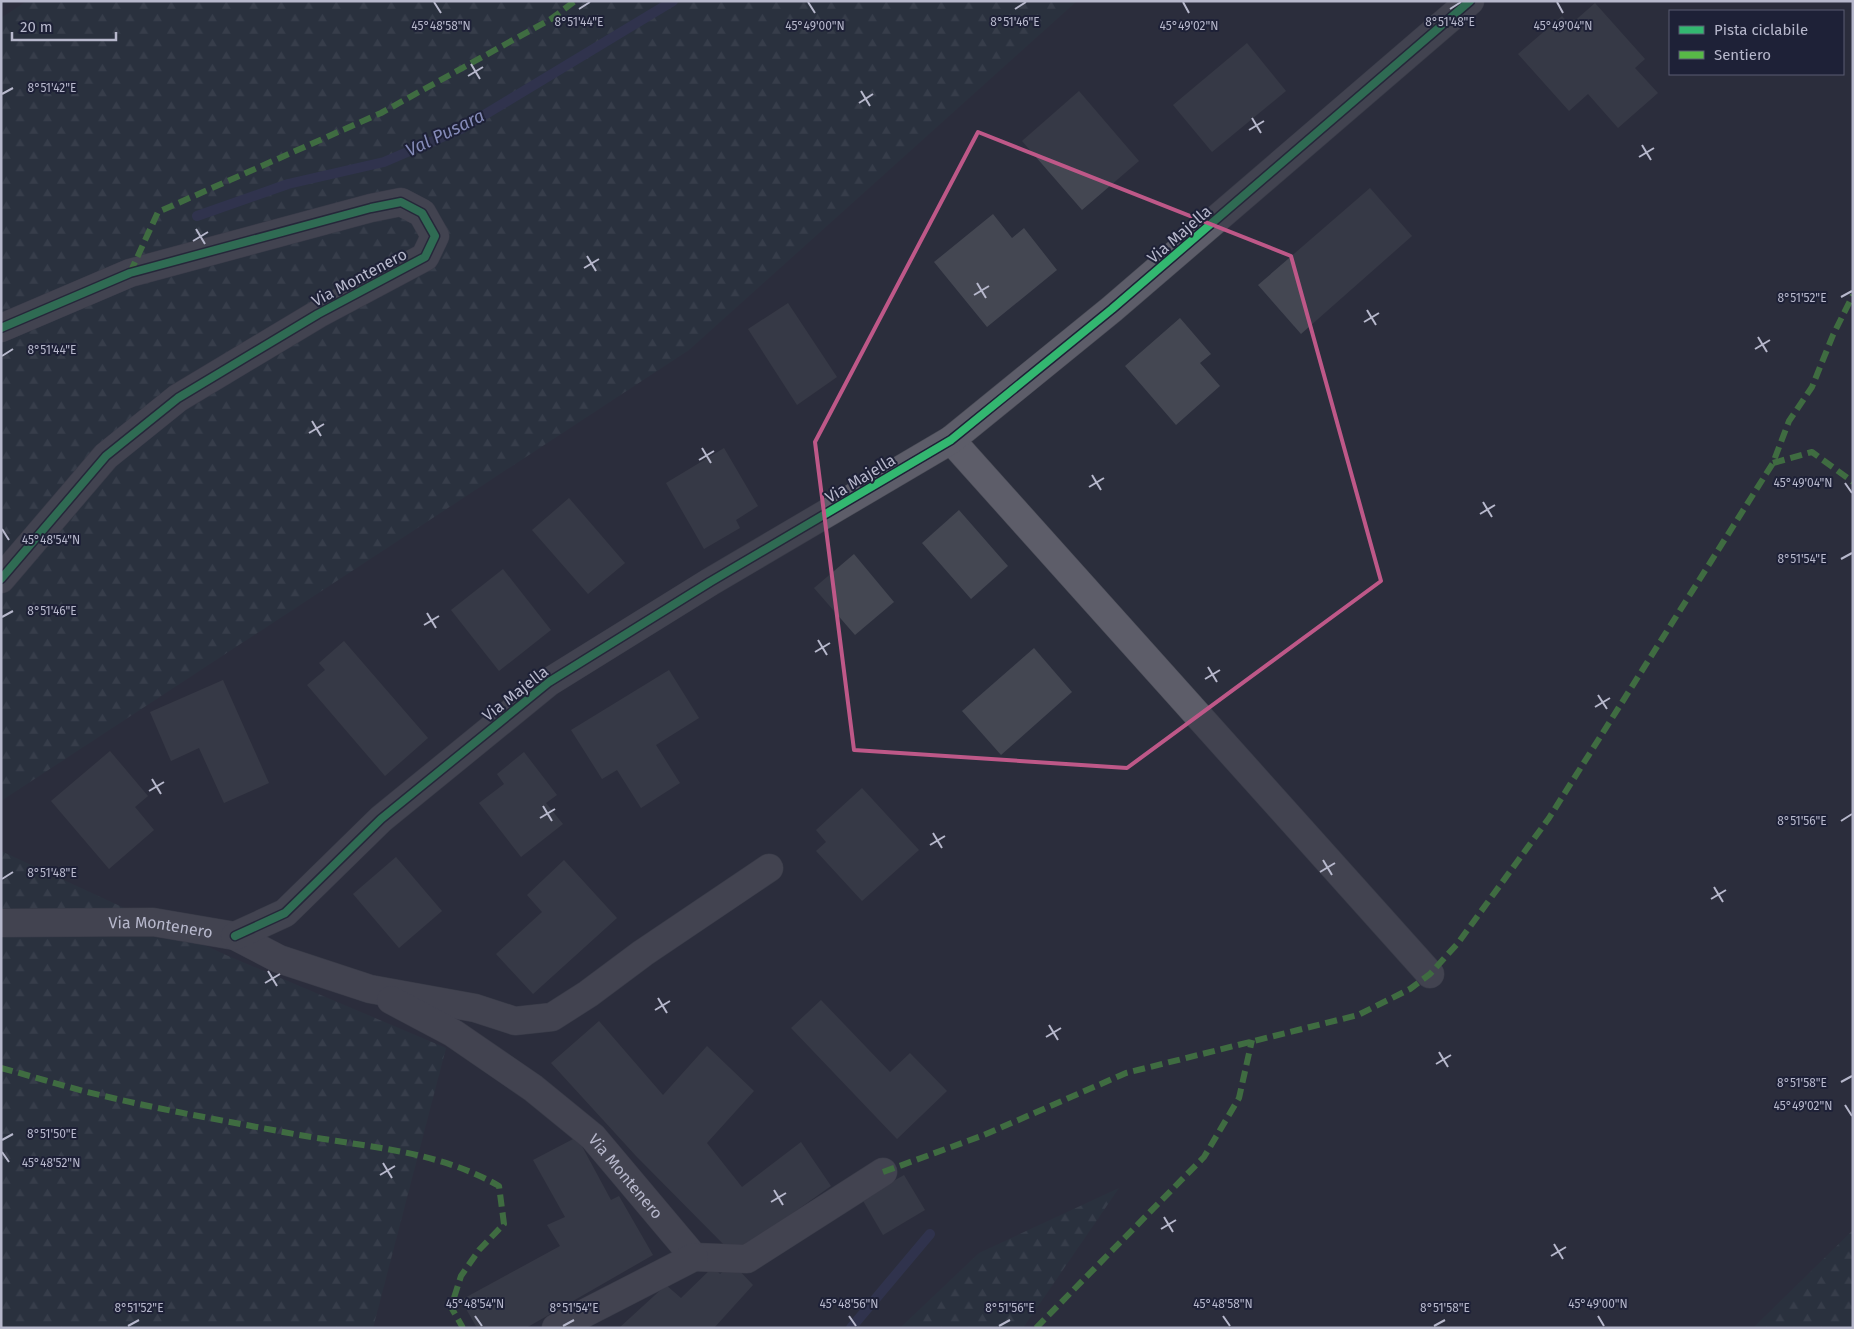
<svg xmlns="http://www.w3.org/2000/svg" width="1854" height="1329" font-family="'Fira Sans',sans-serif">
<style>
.forest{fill:url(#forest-firs)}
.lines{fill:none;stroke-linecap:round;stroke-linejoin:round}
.stream{stroke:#363b63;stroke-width:10}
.building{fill:#444752}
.minor-casing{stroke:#484a55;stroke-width:29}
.minor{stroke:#5d5d69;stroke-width:28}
.quiet{stroke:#58b947;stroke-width:6;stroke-dasharray:12 6;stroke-linecap:butt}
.cycleway-casing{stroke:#1e2137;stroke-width:11}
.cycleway{stroke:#33b770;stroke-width:8}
.marked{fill:none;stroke:#be5888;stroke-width:4;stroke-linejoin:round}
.ticks{fill:none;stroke:#b7b8cc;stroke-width:2}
.labels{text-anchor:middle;stroke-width:4;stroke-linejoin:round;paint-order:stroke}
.street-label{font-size:16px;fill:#b7b8cc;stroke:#1e2137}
.water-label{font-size:18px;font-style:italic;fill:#858bb8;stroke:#1e2137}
.ticks-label{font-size:12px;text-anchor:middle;fill:#b7b8cc;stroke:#1e2137;stroke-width:4;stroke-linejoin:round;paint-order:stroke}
</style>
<defs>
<pattern id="forest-firs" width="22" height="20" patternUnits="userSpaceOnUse" patternTransform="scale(1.25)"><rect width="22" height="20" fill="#283642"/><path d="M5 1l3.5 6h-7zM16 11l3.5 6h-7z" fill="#45515c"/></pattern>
</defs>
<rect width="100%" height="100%" fill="#2b2e3c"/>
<g class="forest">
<polygon points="27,1 1077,1 689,350 1,801 1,18"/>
<polygon points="1,851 226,955 446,1048 373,1328 1,1328"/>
<polygon points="1119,1188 1023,1328 900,1328 979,1253"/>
<polygon points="1853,1230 1853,1328 1753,1328"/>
</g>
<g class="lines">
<g class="stream">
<polyline points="197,216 288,184 384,162 461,129 673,1"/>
<polyline points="851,1328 930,1234"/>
</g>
</g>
<g class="building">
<polygon points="1595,3 1645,59 1635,68 1658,93 1618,128 1588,94 1569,111 1518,54 1562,16 1570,25"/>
<polygon points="1247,43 1286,91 1212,152 1173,105"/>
<polygon points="1079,91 1139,161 1082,210 1022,141"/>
<polygon points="1370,188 1412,236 1301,334 1258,285"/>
<polygon points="993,214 1012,238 1024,228 1057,270 987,327 934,262"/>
<polygon points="788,303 837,377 797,405 748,329"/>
<polygon points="1180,318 1211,354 1200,363 1220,386 1176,425 1125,366"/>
<polygon points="724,448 758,506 736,520 740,528 704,549 666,483"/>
<polygon points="569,498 625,563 588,594 532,530"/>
<polygon points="959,510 1008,566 971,599 922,543"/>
<polygon points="854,554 894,602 855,635 814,588"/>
<polygon points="503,569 551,630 499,671 451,610"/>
<polygon points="344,641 428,738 385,776 307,685 325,670 319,663"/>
<polygon points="1034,648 1072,692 1001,755 962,711"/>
<polygon points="669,670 699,718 656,745 680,783 641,808 617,770 602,779 571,730"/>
<polygon points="223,680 269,783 224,803 199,748 171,761 150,712"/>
<polygon points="110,751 148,796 135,807 154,830 109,869 51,801"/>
<polygon points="524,752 557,795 546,803 563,824 521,857 479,803 504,784 497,774"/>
<polygon points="862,788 919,850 862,901 816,851 826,842 816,830"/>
<polygon points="396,857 442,911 399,948 353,894"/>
<polygon points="564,860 617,918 533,994 496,954 542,912 527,895"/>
<polygon points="821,1000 890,1072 910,1053 947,1091 897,1139 791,1028"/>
<polygon points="599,1021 663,1095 707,1046 754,1091 707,1143 742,1187 801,1142 831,1186 734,1255 636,1156 551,1063"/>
<polygon points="577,1137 611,1200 619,1196 653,1255 526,1328 477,1328 461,1300 560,1246 547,1225 565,1217 533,1160"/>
<polygon points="904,1175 925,1210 883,1235 862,1199"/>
<polygon points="733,1264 753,1285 714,1328 619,1328 666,1285 681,1298 713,1267 720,1274"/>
</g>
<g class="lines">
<defs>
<g id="minor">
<polyline points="1,328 130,273 371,208 401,202 422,213 435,236 425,257 318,314 178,398 106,456 1,579"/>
<polyline points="951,440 1430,974"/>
<path id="s1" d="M 1,923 L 153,922 L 235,936 L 279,959 L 370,989 L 475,1008 L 515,1021 L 552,1017 L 588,994 L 643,953 L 769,868"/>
<polyline points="235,936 285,913 381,819 549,682 710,582 951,440 1112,309 1470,1"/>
<path id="s2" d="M 391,1000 L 453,1033 L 533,1088 L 593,1137 L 694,1257 L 747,1259 L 883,1172"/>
<polyline points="556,1328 694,1257"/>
</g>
</defs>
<use href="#minor" class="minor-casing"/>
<use href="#minor" class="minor"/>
<g class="quiet">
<polyline points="130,273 158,212 381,113 551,19 575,1"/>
<polyline points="1773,463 1812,452 1853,482"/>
<path d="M 1,1068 C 35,1077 69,1088 104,1096 C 167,1111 231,1122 294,1134 C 364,1147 437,1150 499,1186 L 504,1224 L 479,1250 L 461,1276 L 451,1307 L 463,1328"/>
<polyline points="883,1172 984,1135 1126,1073 1358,1015 1410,989 1430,974 1458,943 1549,818 1773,463 1789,421 1812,387 1833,335 1853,295"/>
<polyline points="1036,1328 1204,1157 1239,1098 1252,1040"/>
</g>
<defs>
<g id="cycleway">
<polyline points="1,328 130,273 371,208 401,202 422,213 435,236 425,257 318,314 178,398 106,456 1,579"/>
<polyline points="235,936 285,913 381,819 549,682 710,582 951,440 1112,309 1470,1"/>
</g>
</defs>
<use href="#cycleway" class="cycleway-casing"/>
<use href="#cycleway" class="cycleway"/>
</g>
<path d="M0 0H1854V1329H0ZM 978,132 L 1291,256 L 1381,581 L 1127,768 L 854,750 L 815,442 Z" fill="#2b2e3c" fill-opacity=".55" fill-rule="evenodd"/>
<path class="marked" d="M 978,132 L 1291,256 L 1381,581 L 1127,768 L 854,750 L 815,442 Z"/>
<path class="ticks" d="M 434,2 L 441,13M 808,2 L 815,13M 1183,2 L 1189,13M 1557,2 L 1563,13M 579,9 L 590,2M 1015,9 L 1026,2M 1450,9 L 1461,2M 471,64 L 480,79M 468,76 L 483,67M 861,91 L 870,106M 2,94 L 13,88M 859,103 L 873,94M 1252,118 L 1261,133M 1249,130 L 1264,121M 1642,145 L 1651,160M 1639,157 L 1654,148M 196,229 L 205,244M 193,241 L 208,232M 587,256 L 596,271M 584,268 L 599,259M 977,283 L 986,298M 974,295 L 989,286M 1841,297 L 1852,291M 1367,310 L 1376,325M 1364,322 L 1379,313M 1758,337 L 1767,352M 1755,349 L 1770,340M 2,356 L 13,349M 312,421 L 321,436M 309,433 L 324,424M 702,448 L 711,463M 699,460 L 714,451M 1092,475 L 1101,490M 1845,483 L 1852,493M 1089,487 L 1104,478M 1483,502 L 1492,517M 1480,514 L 1495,505M 2,529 L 9,540M 1841,559 L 1852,553M 427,613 L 436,628M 2,617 L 13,611M 424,625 L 439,616M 818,640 L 827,655M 815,652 L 830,643M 1208,667 L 1217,682M 1205,679 L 1220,670M 1598,695 L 1607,709M 1595,707 L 1610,698M 152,779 L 161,794M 149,791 L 164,782M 543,806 L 552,821M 540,818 L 555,809M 1841,821 L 1852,814M 933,833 L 942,848M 930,845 L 945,836M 1323,860 L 1332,875M 1320,872 L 1335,863M 2,879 L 13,872M 1714,887 L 1723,902M 1711,899 L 1726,890M 268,971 L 277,986M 265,983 L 280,974M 658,998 L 667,1013M 655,1010 L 670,1001M 1049,1025 L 1058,1040M 1046,1037 L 1061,1028M 1439,1052 L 1448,1067M 1436,1064 L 1451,1055M 1841,1082 L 1852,1076M 1845,1105 L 1852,1116M 2,1140 L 13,1134M 2,1152 L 9,1162M 383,1163 L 392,1178M 380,1175 L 395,1166M 774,1190 L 783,1205M 771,1202 L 786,1193M 1164,1217 L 1173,1232M 1161,1229 L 1176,1220M 1554,1244 L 1563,1259M 1551,1256 L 1566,1247M 475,1316 L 482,1326M 849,1316 L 856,1326M 1223,1316 L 1230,1326M 1598,1316 L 1604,1326M 128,1326 L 139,1320M 563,1326 L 574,1320M 999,1326 L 1010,1320M 1434,1326 L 1445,1320"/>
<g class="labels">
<g class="street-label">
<text transform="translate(1179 234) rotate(-41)" y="6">Via Majella</text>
<text transform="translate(359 277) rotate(-28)" y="6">Via Montenero</text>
<text transform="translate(860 478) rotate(-31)" y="6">Via Majella</text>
<text transform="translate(515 693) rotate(-38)" y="6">Via Majella</text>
<text dy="6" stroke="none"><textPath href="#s1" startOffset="160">Via Montenero</textPath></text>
<text dy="6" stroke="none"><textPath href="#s2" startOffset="296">Via Montenero</textPath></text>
</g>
<g class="water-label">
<text transform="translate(445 133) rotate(-26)" y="6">Val Pusara</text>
</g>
</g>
<g class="ticks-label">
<text x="579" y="26">8°51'44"E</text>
<text x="1015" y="26">8°51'46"E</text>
<text x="1450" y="26">8°51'48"E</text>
<text x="815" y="30">45°49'00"N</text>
<text x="1563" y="30">45°49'04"N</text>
<text x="441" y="30">45°48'58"N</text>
<text x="1189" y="30">45°49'02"N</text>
<text x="52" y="92">8°51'42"E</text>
<text x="1802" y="302">8°51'52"E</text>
<text x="52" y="354">8°51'44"E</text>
<text x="1803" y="487">45°49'04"N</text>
<text x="51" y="544">45°48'54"N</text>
<text x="1802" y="563">8°51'54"E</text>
<text x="52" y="615">8°51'46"E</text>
<text x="1802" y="825">8°51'56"E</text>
<text x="52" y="877">8°51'48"E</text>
<text x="1802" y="1087">8°51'58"E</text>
<text x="1803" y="1110">45°49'02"N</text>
<text x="52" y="1138">8°51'50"E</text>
<text x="51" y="1167">45°48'52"N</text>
<text x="475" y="1308">45°48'54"N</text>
<text x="849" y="1308">45°48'56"N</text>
<text x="1223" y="1308">45°48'58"N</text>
<text x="1598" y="1308">45°49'00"N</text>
<text x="139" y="1312">8°51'52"E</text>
<text x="574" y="1312">8°51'54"E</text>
<text x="1010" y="1312">8°51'56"E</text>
<text x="1445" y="1312">8°51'58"E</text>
</g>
<rect width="1854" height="1329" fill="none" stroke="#b7b8cc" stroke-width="5"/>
<rect x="1669" y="10" width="175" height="65" fill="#1e2137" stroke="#5b5d73"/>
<rect x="1679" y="26" width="25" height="8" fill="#33b770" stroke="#5b5d73"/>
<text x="1714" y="35" font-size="15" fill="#b7b8cc">Pista ciclabile</text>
<rect x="1679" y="51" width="25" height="8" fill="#58b947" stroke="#5b5d73"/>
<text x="1714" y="60" font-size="15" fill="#b7b8cc">Sentiero</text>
<path d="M12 32v8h104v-8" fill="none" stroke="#b7b8cc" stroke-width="2.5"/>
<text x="20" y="32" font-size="15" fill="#b7b8cc" stroke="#1e2137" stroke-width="4" paint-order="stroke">20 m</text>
</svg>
